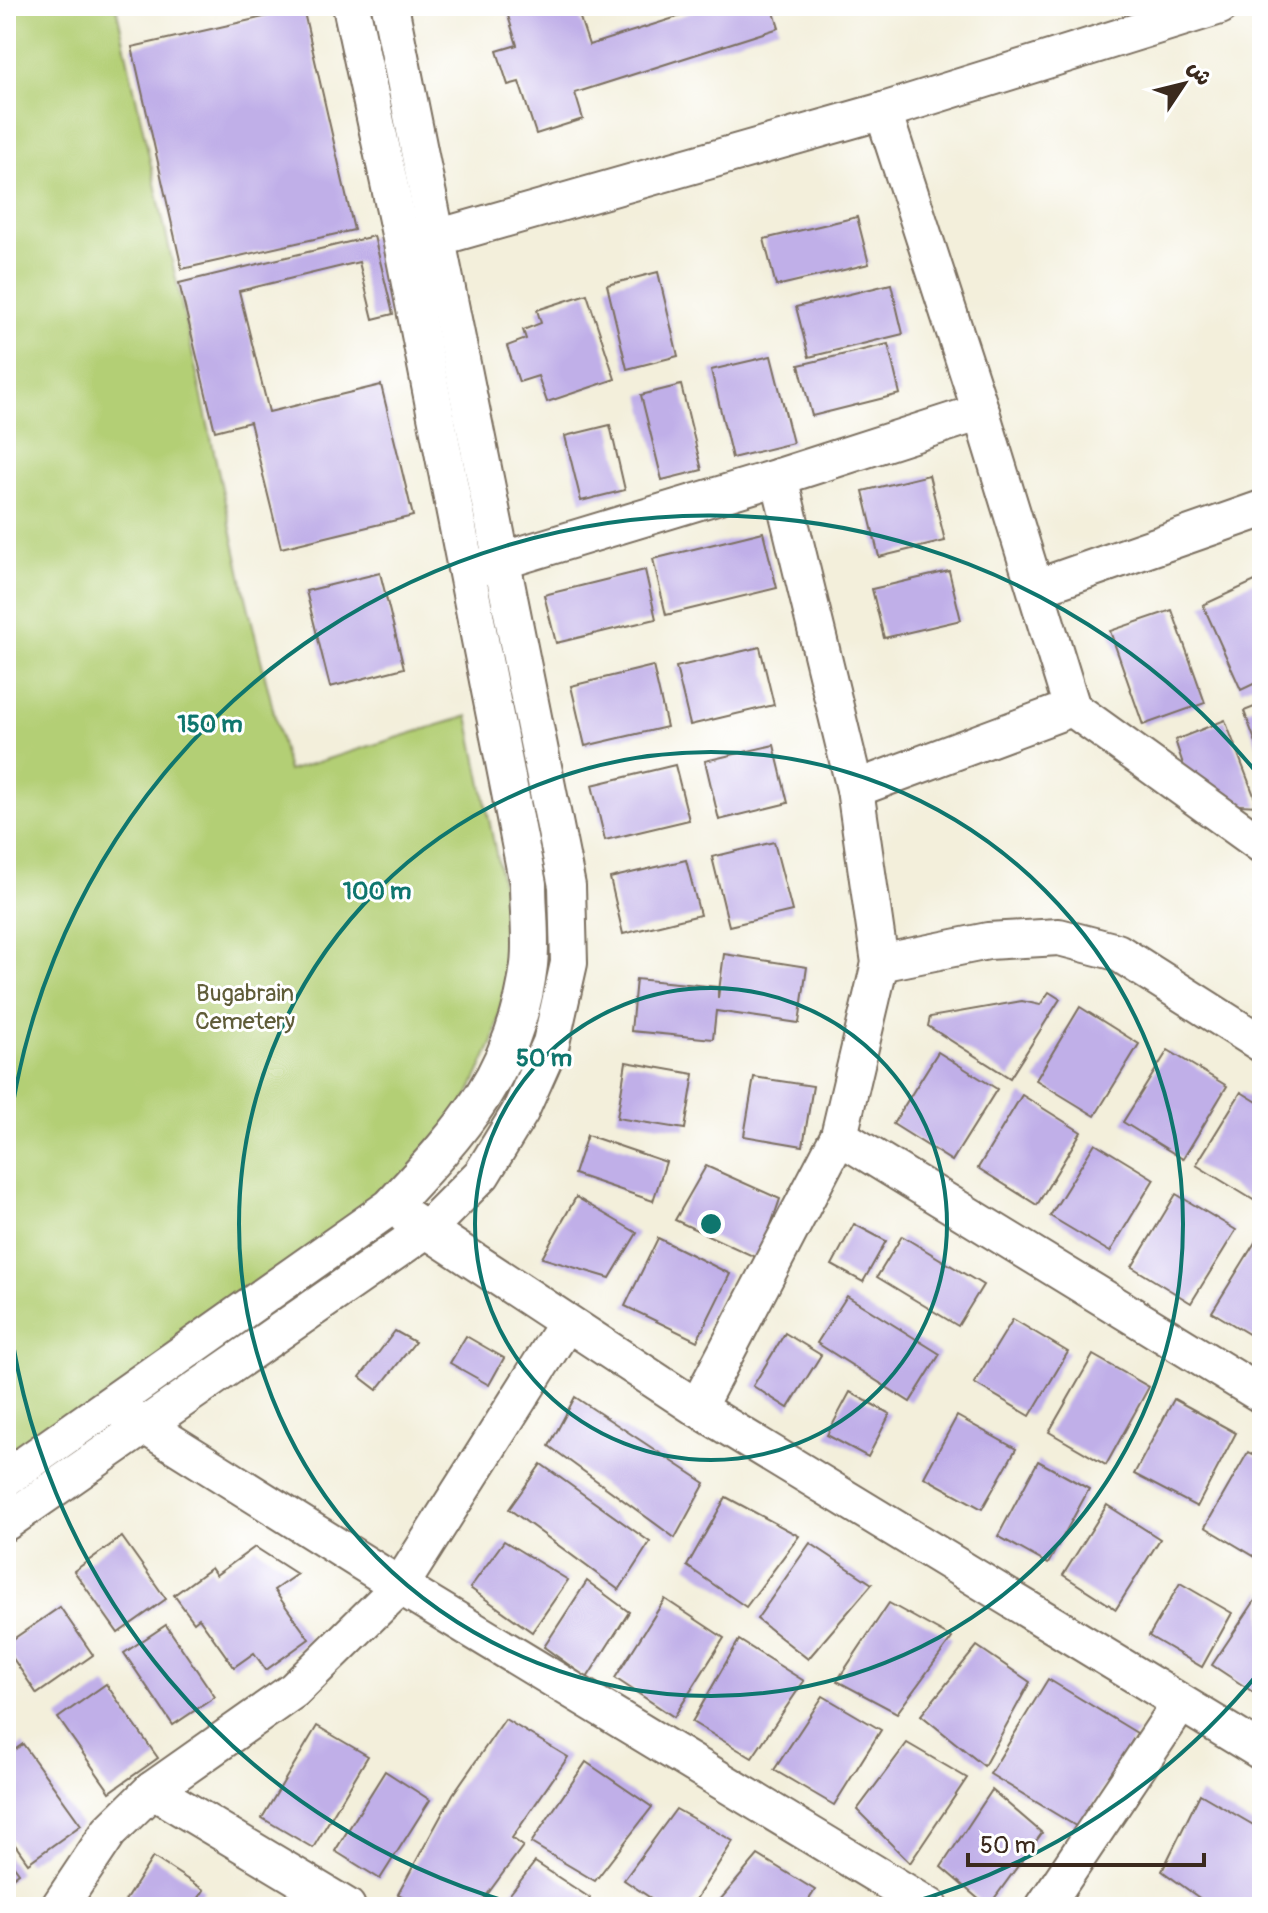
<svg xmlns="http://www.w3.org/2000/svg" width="1268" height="1913" font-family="Pangolin,'Playpen Sans Arabic',sans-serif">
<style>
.green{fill:#b3cf75;stroke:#777c4a;stroke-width:2}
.building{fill:#c0afe8}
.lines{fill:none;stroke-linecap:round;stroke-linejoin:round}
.minor-casing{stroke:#7b6f60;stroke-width:40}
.minor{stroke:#fff;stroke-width:36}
.ring{fill:none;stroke:#0f766e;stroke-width:4}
.labels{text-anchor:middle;stroke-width:6;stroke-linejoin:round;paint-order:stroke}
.park-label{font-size:24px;fill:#5f5c38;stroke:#fff}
.centre{fill:#0f766e;stroke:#fff;stroke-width:4}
.ring-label{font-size:24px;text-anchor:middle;font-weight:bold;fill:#0f766e;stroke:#fff;stroke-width:6;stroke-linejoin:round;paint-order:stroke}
</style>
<rect width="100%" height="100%" fill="#fff"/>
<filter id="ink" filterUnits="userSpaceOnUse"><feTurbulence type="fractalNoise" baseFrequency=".0125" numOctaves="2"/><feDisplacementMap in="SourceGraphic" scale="16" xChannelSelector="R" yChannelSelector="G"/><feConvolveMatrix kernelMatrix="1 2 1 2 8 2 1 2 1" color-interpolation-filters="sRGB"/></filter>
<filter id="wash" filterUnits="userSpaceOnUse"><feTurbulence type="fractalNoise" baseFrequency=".006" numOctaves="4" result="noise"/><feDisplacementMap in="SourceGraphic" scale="32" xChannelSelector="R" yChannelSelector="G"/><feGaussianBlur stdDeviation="1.8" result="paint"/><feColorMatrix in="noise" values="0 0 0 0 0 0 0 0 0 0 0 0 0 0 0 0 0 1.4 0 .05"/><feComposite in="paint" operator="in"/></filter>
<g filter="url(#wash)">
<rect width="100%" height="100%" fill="#f3efdb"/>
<polygon class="green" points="6,6 116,6 245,593 288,771 468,716 505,898 510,965 493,1042 454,1127 408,1185 6,1467"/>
<g id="blocks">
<g class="building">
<polygon points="505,6 576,6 589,45 712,6 772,6 779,28 575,93 583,119 536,134 519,82 508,85 497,51 517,45"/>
<polygon points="303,8 354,230 182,269 132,47"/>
<polygon points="857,217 869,264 776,286 764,239"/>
<polygon points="374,236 393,314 373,319 359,262 239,291 269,412 381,385 413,516 281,548 250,422 215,431 179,283"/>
<polygon points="658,272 678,356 627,369 607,285"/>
<polygon points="891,284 903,334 809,357 796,307"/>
<polygon points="587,294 615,379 547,402 538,376 519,382 507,346 526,339 523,330 541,323 537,310"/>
<polygon points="888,344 900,394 812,416 799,365"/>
<polygon points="771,356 793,443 732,458 711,370"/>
<polygon points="681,385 702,470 662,480 641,395"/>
<polygon points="610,425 625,490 581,501 565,436"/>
<polygon points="929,475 945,541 879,557 863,491"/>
<polygon points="763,532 777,588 666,615 653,559"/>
<polygon points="645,570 656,619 556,643 544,595"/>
<polygon points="949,571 961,620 884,638 872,589"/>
<polygon points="380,573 404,668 330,687 306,591"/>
<polygon points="1257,580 1262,591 1262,680 1241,690 1203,605"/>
<polygon points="1172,610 1205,703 1143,725 1110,631"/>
<polygon points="760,647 774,705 690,725 676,667"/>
<polygon points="653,666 667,727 585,746 571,686"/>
<polygon points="1262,704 1262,759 1244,711"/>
<polygon points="1225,720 1258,806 1220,804 1186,773 1175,740"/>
<polygon points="774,745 788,803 719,820 705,761"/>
<polygon points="675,765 689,820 605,840 592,785"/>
<polygon points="774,842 792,911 729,926 712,857"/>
<polygon points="686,860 700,915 623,934 610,878"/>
<polygon points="724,954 807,967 799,1023 716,1011 713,1039 631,1031 636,979 718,987 718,998"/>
<polygon points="1049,992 1060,999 1010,1078 928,1026 930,1017 1022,1001 1040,1005"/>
<polygon points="1080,1007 1139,1044 1095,1116 1036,1080"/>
<polygon points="1168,1050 1227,1086 1183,1159 1123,1122"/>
<polygon points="938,1052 997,1089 952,1161 893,1124"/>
<polygon points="626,1062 694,1074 685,1129 617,1118"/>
<polygon points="754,1077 813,1086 803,1146 744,1136"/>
<polygon points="1241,1092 1262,1105 1262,1191 1255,1201 1196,1165"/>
<polygon points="1022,1095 1081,1132 1037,1205 978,1168"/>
<polygon points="587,1135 666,1162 653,1201 574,1174"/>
<polygon points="1095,1143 1154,1179 1110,1252 1050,1216"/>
<polygon points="706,1166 780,1199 759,1259 675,1220"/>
<polygon points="1176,1194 1236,1230 1191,1303 1132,1267"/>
<polygon points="576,1197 637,1233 610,1278 542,1258"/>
<polygon points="854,1224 886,1241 863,1282 832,1265"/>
<polygon points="902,1236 983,1285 958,1326 877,1277"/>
<polygon points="658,1238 730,1274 697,1341 625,1306"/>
<polygon points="1257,1239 1262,1242 1262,1342 1212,1312"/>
<polygon points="847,1296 940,1354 910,1402 817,1343"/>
<polygon points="1013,1319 1068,1352 1030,1416 974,1383"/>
<polygon points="395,1331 415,1342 377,1390 360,1377"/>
<polygon points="785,1333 821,1355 788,1408 753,1386"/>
<polygon points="466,1336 504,1358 489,1385 450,1363"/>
<polygon points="1093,1355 1149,1387 1106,1465 1049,1432"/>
<polygon points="850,1392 890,1414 868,1457 827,1435"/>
<polygon points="575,1397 705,1483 675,1538 549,1446"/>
<polygon points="1174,1399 1236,1433 1197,1507 1134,1474"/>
<polygon points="957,1416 1016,1449 982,1509 924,1477"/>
<polygon points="1248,1452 1262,1460 1262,1549 1257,1558 1205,1527"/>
<polygon points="1038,1461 1089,1489 1048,1564 998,1536"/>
<polygon points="541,1464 650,1542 619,1590 509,1509"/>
<polygon points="726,1497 799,1536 746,1607 687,1566"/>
<polygon points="1107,1505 1160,1539 1116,1609 1063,1575"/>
<polygon points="122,1537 166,1599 118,1633 74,1571"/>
<polygon points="504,1541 568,1580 532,1632 470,1588"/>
<polygon points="810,1543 872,1584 808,1659 757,1619"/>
<polygon points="255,1547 297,1574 274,1590 309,1639 266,1670 254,1653 234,1667 199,1618 194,1622 174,1595 211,1568 216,1575"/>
<polygon points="587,1581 629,1612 587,1678 544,1647"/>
<polygon points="1180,1583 1232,1613 1202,1667 1149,1636"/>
<polygon points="1262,1590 1262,1698 1212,1665"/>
<polygon points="665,1599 724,1638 674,1717 615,1678"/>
<polygon points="889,1603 952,1638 897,1713 837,1681"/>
<polygon points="60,1607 93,1655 37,1694 6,1648 6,1644"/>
<polygon points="166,1625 215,1697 173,1725 124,1653"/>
<polygon points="739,1640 804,1681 752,1758 692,1722"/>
<polygon points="977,1646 1030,1682 984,1766 921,1715"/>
<polygon points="1048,1679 1137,1733 1079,1828 990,1774"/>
<polygon points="106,1684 158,1758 110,1792 58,1718"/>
<polygon points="823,1696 881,1730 834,1805 774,1770"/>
<polygon points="6,1699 16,1713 6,1720"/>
<polygon points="505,1719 568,1757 512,1838 523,1846 478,1907 422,1907 398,1894 453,1794"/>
<polygon points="317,1726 368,1756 313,1848 262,1818"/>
<polygon points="907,1743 967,1778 910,1863 857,1810"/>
<polygon points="23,1744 81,1825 28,1863 6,1832 6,1756"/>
<polygon points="586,1762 652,1807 595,1881 531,1843"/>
<polygon points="385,1771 430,1800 380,1879 335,1851"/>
<polygon points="992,1790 1042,1833 988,1907 941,1867"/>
<polygon points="1200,1794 1262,1830 1262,1907 1212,1907 1162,1871"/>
<polygon points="676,1809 733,1841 691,1907 664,1907 624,1880"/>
<polygon points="6,1855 19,1873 6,1883"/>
<polygon points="758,1855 815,1890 804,1907 714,1907"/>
<polygon points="153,1857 204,1890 193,1907 121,1907"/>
<polygon points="535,1862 590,1898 585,1907 500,1907"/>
</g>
</g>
</g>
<g filter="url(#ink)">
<use href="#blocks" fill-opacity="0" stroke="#7b6f60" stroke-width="2"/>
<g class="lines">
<defs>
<g id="minor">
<polyline points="412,245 883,111 1220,6"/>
<polyline points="478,568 779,477 981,412"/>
<polyline points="1036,588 1262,509"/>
<polyline points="1072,708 1262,845"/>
<polyline points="855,789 1072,708 981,412 883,111"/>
<polyline points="880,963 988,941 1059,937 1117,952 1262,1044"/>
<polyline points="839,1136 1262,1395"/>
<polyline points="406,1216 697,1408 1262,1752"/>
<polyline points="697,1408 839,1136 880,963 855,789 779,477"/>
<polyline points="126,1414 400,1586 930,1907"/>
<path d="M 6,1478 L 390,1207 C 461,1131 516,1073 529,965 C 532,939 528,911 528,884 L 403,248 L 351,6"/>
<polyline points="6,1522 427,1229 482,1174 520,1112 551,1043 569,963 567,886 390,6"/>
<polyline points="152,1790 347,1907"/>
<polyline points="59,1907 109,1832 152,1790 294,1690 400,1586 566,1324"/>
<polyline points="1044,1907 1180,1704"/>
</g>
</defs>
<use href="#minor" class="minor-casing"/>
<use href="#minor" class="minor"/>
</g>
</g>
<g class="ring">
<circle cx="711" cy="1224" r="236"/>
<circle cx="711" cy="1224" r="472"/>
<path d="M1261 1670A708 708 0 0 1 900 1906M522 1906A708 708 0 0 1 6 1292M6 1156A708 708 0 0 1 1261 778"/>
</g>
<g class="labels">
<g class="park-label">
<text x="245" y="1001">Bugabrain<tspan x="245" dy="28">Cemetery</tspan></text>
</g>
</g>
<circle cx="711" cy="1224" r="12" class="centre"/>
<g class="ring-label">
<text x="210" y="732">150 m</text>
<text x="377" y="899">100 m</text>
<text x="544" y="1066">50 m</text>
</g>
<rect width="1268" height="1913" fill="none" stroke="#fff" stroke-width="32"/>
<g transform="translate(1184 84) rotate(55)" stroke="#ffffff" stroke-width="6" paint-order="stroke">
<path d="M0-6L14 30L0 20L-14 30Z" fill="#3b2a1e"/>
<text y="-12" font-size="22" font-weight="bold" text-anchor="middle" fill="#3b2a1e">ش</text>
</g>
<path d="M968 1853v12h236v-12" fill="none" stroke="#3b2a1e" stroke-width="4"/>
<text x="980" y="1853" font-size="24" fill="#3b2a1e" stroke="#ffffff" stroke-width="6" paint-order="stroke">50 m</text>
</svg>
